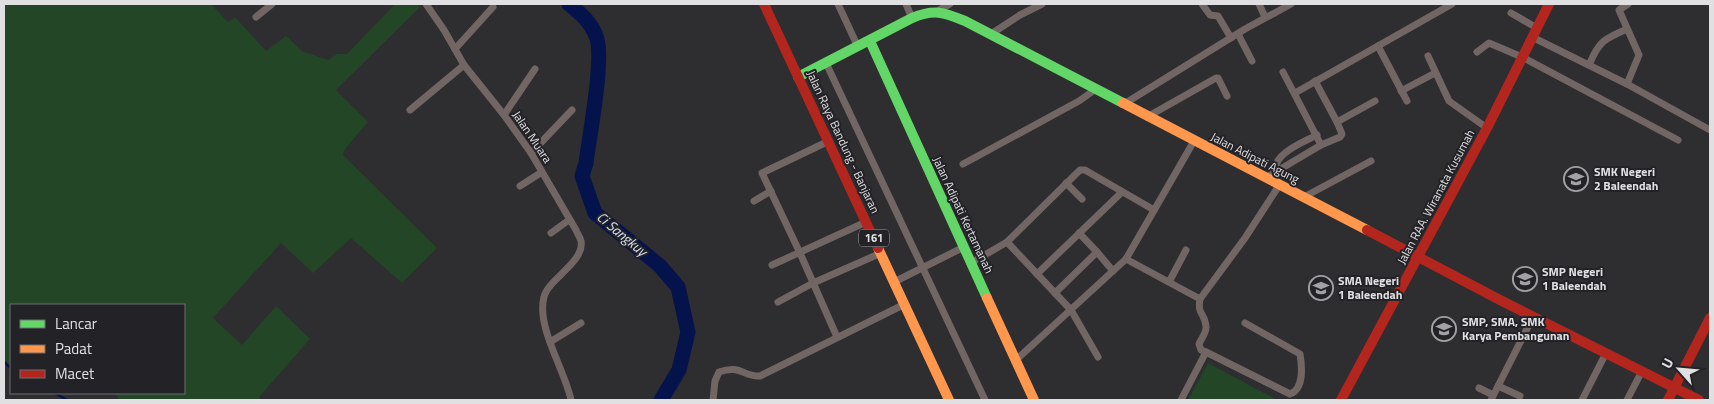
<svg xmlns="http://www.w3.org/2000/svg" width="1714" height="404" font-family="'Titillium Web',sans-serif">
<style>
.green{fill:#234626}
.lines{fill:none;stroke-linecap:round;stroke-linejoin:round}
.stream{stroke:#05134c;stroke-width:2.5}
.river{stroke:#05134c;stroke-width:15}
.street{stroke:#726665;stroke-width:7}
.fast{stroke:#63d668;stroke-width:10}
.slow{stroke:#ff974d;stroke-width:10}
.jam{stroke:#b3261e;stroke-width:10}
.labels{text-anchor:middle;stroke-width:4;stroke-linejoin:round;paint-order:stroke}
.shield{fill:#232227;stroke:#a7a7ab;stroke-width:1}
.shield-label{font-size:11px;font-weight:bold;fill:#e0e0e3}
.street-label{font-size:12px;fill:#e0e0e3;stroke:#232227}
.poi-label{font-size:12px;font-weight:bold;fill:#e0e0e3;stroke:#232227;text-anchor:start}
.water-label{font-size:14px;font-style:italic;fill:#d8e2f5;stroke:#232227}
</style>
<rect width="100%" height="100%" fill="#2e2d30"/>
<g class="green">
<polygon points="4,4 211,4 228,22 235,17 266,51 286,36 302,51 328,60 337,54 347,54 395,4 417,4 420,7 336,90 368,122 345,149 343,155 437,248 402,283 351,238 313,273 281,243 213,318 242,345 276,306 310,339 259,397 261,400 118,400 119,398 113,393 184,393 184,305 11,305 11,366 4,360"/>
<polygon points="1208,363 1277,400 1188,400"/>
</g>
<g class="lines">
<g class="stream">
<polyline points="4,362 11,368"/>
<polyline points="55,393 67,400"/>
</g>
<path class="river" d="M 569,4 C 580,13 591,22 596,36 C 605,56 589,138 586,163 L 582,176 L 595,213 L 660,266 L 678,287 L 688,332 L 679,370 L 661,400"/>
<g class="street">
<path d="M 426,4 L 444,30 L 464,65 L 504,115 L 531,153 L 576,230 C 577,233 580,237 581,241 C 585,262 548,279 544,297 C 536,327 565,370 571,400"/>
<polyline points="838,4 858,47"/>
<polyline points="906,4 912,18"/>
<polyline points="1202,4 1210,15 1218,16 1231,38"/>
<polyline points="1259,4 1265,17"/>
<polyline points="939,10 950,4"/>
<polyline points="1511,13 1537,28"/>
<polyline points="256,17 272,4"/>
<polyline points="991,34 1020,15 1042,4"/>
<polyline points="1238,34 1252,61"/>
<polyline points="1532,37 1627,84 1710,130"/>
<polyline points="1378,46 1407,101"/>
<polyline points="455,49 493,7"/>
<polyline points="1477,52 1489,43 1522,57 1678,140"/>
<polyline points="1428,56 1449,101 1487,128"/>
<polyline points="826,63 985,400"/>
<path d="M 1589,65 C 1599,41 1604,39 1627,29"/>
<polyline points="1315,81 1337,122 1342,134 1340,137 1321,145"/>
<polyline points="1627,84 1639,55 1619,10 1628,4"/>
<polyline points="1401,91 1435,73"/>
<polyline points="1295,93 1452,4"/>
<polyline points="1124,104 1245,29 1291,4"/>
<polyline points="410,110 464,65"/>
<polyline points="504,115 535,69"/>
<polyline points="1147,117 1216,78 1218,78 1227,96"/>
<polyline points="1337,122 1375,101"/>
<polyline points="829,141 762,173 800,253 837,337"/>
<polyline points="531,153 572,110"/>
<polyline points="963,164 1079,101 1096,89"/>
<path d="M 1276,171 C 1272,154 1304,142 1317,135"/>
<polyline points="1267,177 1321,145 1283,72"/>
<polyline points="1066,183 1082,199"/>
<polyline points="520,186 542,172"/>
<polyline points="1304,197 1371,161"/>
<polyline points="754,201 771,191"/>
<polyline points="551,233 569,220"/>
<polyline points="1079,233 1097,252"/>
<polyline points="1007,242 1071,310 1098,357"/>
<polyline points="1126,259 1200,299"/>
<polyline points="971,263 1007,242 1080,170 1085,170 1154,210"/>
<polyline points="772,265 866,222"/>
<polyline points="1037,274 1122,192"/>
<polyline points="894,282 964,247"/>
<polyline points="1169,282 1186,250"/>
<polyline points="1055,293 1097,252 1113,271"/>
<polyline points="778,302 813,283 881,253"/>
<polyline points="550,342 581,323"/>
<path d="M 1206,352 L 1290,394 C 1304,389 1302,366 1300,354 L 1245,323"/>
<polyline points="1016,360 1126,259 1194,141"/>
<polyline points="1498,386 1520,396"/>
<polyline points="1479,388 1493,395"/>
<path d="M 713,400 L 715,381 L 719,372 C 741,364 743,377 760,376 L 905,304"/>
<path d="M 1181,400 L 1206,352 L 1201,350 L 1199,344 C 1201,339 1207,332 1206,326 C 1205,313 1197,315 1200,299 L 1245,238 L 1280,184"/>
<polyline points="1491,400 1533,317"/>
<polyline points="1582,400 1606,353"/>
<polyline points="1627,400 1642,371"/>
</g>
<g class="fast">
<polyline points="870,41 987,298"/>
<path d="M 798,77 L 912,18 C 934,9 943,12 965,21 L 1123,103"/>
</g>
<g class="slow">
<polyline points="1123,103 1367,230"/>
<polyline points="878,248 949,400"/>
<polyline points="987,298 1034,400"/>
</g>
<g class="jam">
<polyline points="764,4 878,248"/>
<polyline points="1367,230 1500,300 1699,400"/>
<polyline points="1341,400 1487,128 1549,4"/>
<polyline points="1668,400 1710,318"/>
</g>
</g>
<defs>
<symbol id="school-ring" viewBox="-11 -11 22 22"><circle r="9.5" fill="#232227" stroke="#a2a1a4" stroke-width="1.5"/><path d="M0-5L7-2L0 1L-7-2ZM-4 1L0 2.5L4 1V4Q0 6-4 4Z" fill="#a2a1a4"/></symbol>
</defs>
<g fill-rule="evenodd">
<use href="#school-ring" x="1562" y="165" width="28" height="28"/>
<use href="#school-ring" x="1511" y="265" width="28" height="28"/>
<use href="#school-ring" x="1307" y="274" width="28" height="28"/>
<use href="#school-ring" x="1430" y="315" width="28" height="28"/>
</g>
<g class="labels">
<rect class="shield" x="859" y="229.5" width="30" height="17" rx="4"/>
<g class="shield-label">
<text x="874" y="242">161</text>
</g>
<g class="street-label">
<text transform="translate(532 137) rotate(56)" y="4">Jalan Muara</text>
<text transform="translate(843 142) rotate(65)" y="4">Jalan Raya Bandung - Banjaran</text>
<text transform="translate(1255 158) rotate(27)" y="4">Jalan Adipati Agung</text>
<text transform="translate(1436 197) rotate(-62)" y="4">Jalan RAA. Wiranata Kusumah</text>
<text transform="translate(963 215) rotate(65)" y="4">Jalan Adipati Kertamanah</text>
</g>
<g class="poi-label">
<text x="1594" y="176">SMK Negeri<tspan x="1594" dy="14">2 Baleendah</tspan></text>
<text x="1542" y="276">SMP Negeri<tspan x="1542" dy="14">1 Baleendah</tspan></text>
<text x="1338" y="285">SMA Negeri<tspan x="1338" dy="14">1 Baleendah</tspan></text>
<text x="1462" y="326">SMP, SMA, SMK<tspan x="1462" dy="14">Karya Pembangunan</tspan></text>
</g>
<g class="water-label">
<text transform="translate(622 234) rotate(40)" y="5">Ci Sangkuy</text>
</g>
</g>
<rect width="1714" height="404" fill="none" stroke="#e0e0e3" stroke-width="10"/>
<rect x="10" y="304" width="175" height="90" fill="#232227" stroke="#6f6e72"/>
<rect x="20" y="320" width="25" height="8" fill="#63d668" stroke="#6f6e72"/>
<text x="55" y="329" font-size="15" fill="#e0e0e3">Lancar</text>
<rect x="20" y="345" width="25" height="8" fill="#ff974d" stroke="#6f6e72"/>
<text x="55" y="354" font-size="15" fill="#e0e0e3">Padat</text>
<rect x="20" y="370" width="25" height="8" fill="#b3261e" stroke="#6f6e72"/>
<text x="55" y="379" font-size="15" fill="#e0e0e3">Macet</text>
<g transform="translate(1679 369) rotate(297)" stroke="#232227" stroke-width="4" paint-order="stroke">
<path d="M0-4L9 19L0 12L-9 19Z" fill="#e0e0e3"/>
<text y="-8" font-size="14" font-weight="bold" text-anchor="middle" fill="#e0e0e3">U</text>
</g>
</svg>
